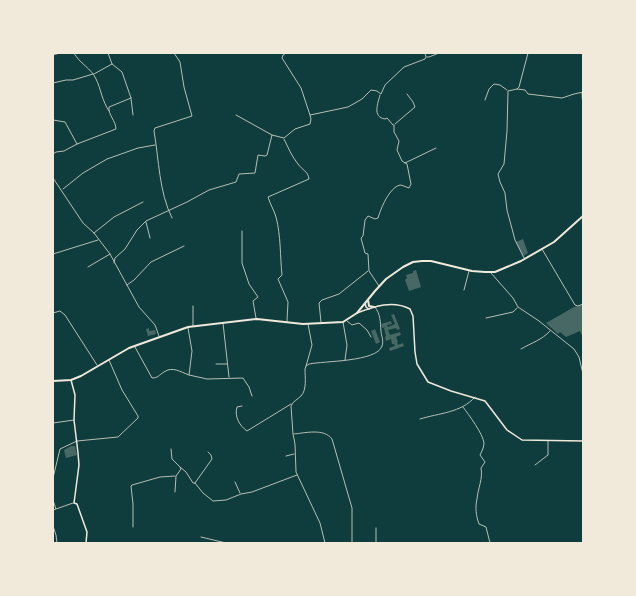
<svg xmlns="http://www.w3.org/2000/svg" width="636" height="596" font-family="'Fira Sans Condensed',sans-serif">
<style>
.building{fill:#486865}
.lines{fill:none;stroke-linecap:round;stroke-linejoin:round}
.minor{stroke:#b8beb3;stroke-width:1}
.secondary{stroke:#f1e9da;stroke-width:1.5}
.primary{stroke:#f1e9da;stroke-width:2}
</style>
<rect width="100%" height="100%" fill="#0f3d3e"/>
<g class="building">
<polygon points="523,239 528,253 523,256 516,242"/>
<polygon points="416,270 421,287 409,291 405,280 407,278 406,275 413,273 413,271"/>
<polygon points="583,305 583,338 580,331 566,337 560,332 558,334 546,323 574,307"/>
<polygon points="394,314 400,329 397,330 396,328 388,330 390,335 400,332 401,335 396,337 398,342 397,342 398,345 403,343 404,346 390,351 389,348 395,346 394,344 392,344 391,339 386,341 385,337 386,336 384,328 386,327 382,328 381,324 391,321 392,324 387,325 388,327 395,324 391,315"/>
<polygon points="149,328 149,331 155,330 156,334 148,336 146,329"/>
<polygon points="375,329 380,342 376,344 371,331"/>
<polygon points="71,446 75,446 77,455 66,458 64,450"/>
</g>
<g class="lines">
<g class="minor">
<path d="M 74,53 C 79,63 92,69 96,79 C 101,89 102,101 109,111"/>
<polyline points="286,53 283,55 282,58 301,88 310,115"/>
<polyline points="53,55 60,53"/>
<polyline points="427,57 429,57 439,53"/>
<polyline points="94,74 112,64"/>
<polyline points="53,83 66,80 73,80 93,74"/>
<polyline points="517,89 525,90 528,94 562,98 574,94 583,92"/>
<polyline points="582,93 583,108"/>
<polyline points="131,98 133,115"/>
<polyline points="485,100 489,89 494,84 500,85 507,90"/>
<polyline points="583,114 583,120"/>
<polyline points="236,115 272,135"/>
<polyline points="53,120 65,122 77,144"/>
<polyline points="395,124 415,107 413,102 407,94"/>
<path d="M 284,139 C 288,147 292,157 298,164 C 302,170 308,171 309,179 L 268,197 C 270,204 274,210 276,217 C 281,236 280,256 282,275 L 278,279 L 288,302 L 287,321"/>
<path d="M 53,154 L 56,152 L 64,151 L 77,144 L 116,129 C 116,121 108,115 109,107 L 131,98 L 122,72 L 112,64 L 108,53"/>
<polyline points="405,163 436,148"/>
<polyline points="53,178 83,223 94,233 110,254 139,307 155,325 159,336"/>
<polyline points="63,189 83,173 107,159 138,148 155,145"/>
<path d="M 172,218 C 159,192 159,160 154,131 L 155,128 L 192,116 L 184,87 L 180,62 L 174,53"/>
<polyline points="146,222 150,238"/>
<polyline points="242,231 242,263 249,284 258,297 253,301 256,318"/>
<polyline points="94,233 114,217 143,202"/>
<polyline points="542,249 575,305 578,306 583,304"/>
<polyline points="53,254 98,240"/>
<polyline points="524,258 515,240 507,210 505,193 500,182 498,174 504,164 507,131 508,91 517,89 519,87 528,53"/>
<polyline points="114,263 115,258 125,249 137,230 146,221 187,202 209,190 236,182 239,174 255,173 258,155 265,156 267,155 272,135 284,138 295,129 310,124 311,119 310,115 348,107 362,99 371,90 377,91 381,94 385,85 404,67 425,59 426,57 425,53"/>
<polyline points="88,267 110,254"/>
<polyline points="491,273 513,298 518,307 539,321 574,349 579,357 583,374"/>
<polyline points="127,285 134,280 151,262 184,246"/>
<path d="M 379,286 L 369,271 L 368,254 L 365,253 L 361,238 L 363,236 L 365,220 L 368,216 L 375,219 L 378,218 C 381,208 389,188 400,185 C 402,185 406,187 409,188 L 411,184 L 407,164 L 402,161 L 397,150 L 399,141 L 394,132 L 394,125 L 393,125 L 387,118 L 385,119 C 372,117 378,103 380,95"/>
<polyline points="464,290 469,271"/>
<polyline points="193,306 193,326"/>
<polyline points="53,313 60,311 65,315 97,365"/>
<polyline points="486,318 513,312 517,308"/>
<polyline points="347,321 352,325 359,323 367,330 371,337"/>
<polyline points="321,322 319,303 322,300 339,294 368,271"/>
<polyline points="343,322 347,345 345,360"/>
<polyline points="223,323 229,377"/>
<path d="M 135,347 L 152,378 C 158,378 159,375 164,372 C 172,366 181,372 189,375 L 192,351 L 188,328"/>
<path d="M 521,349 C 531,343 542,340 550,331"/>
<polyline points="216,364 227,364"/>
<polyline points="306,366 312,345 308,324"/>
<polyline points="189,375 207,379 243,378 249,387 252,396"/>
<path d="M 242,406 L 237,407 C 234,417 240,426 247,431 L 291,404"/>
<path d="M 463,407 C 469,415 483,434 484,443 C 484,447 482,451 480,455 L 485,462 L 481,468 C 483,479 478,488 477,499 C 475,507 476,516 479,524 L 486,527 L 490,543"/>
<path d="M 420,419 C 439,413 461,413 475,397"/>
<polyline points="53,423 74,420"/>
<path d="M 294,434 C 305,433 324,428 332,439 L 352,508 L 352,543"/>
<polyline points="171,449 172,459 180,467"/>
<polyline points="286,456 294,454"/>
<polyline points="535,465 548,455 548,441"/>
<polyline points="53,478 60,449 77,441 118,437 138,418 138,416 122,390 109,360"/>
<polyline points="235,482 240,493"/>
<polyline points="195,483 212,459 211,455 208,452"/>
<polyline points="175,492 176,476 181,469 180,467 186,472 193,483 195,483 203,493 213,501 226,500 241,494 252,492 297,475"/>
<polyline points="53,500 56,509 53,510"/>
<polyline points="56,509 73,503"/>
<polyline points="53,526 56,535 57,543"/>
<polyline points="133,527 133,504 131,486 132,485 160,477 175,476"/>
<polyline points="376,528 376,543"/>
<polyline points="201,537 226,543"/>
<path d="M 325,543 L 320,523 L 296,472 L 295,444 L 293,434 L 291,406 C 293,401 297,400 301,396 C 307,390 305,377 305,369 L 306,366 L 309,364 C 323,361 377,362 382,346 C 384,341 381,335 381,331 C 380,322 381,315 375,307"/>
</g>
<g class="secondary">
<polyline points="365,303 366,307 369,309"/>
<path d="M 357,313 C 375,306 393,300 410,309 L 413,316 L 415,352 L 417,364 L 428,382 L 451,391 L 485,401 L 507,430 L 522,440 L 583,441"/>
<polyline points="71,380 75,395 74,420 78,453 79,465 74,503 77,504 87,532 86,543"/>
</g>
<g class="primary">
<polyline points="368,300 369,306 374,307"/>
<polyline points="53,381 71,380 81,376 129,348 188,327 257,319 303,324 343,322 357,313 375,291 386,279 403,267 413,262 422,261 431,261 472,271 485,272 495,272 521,261 554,242 583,216"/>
</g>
</g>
<rect width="636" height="596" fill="none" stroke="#f1e9da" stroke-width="108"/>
</svg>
